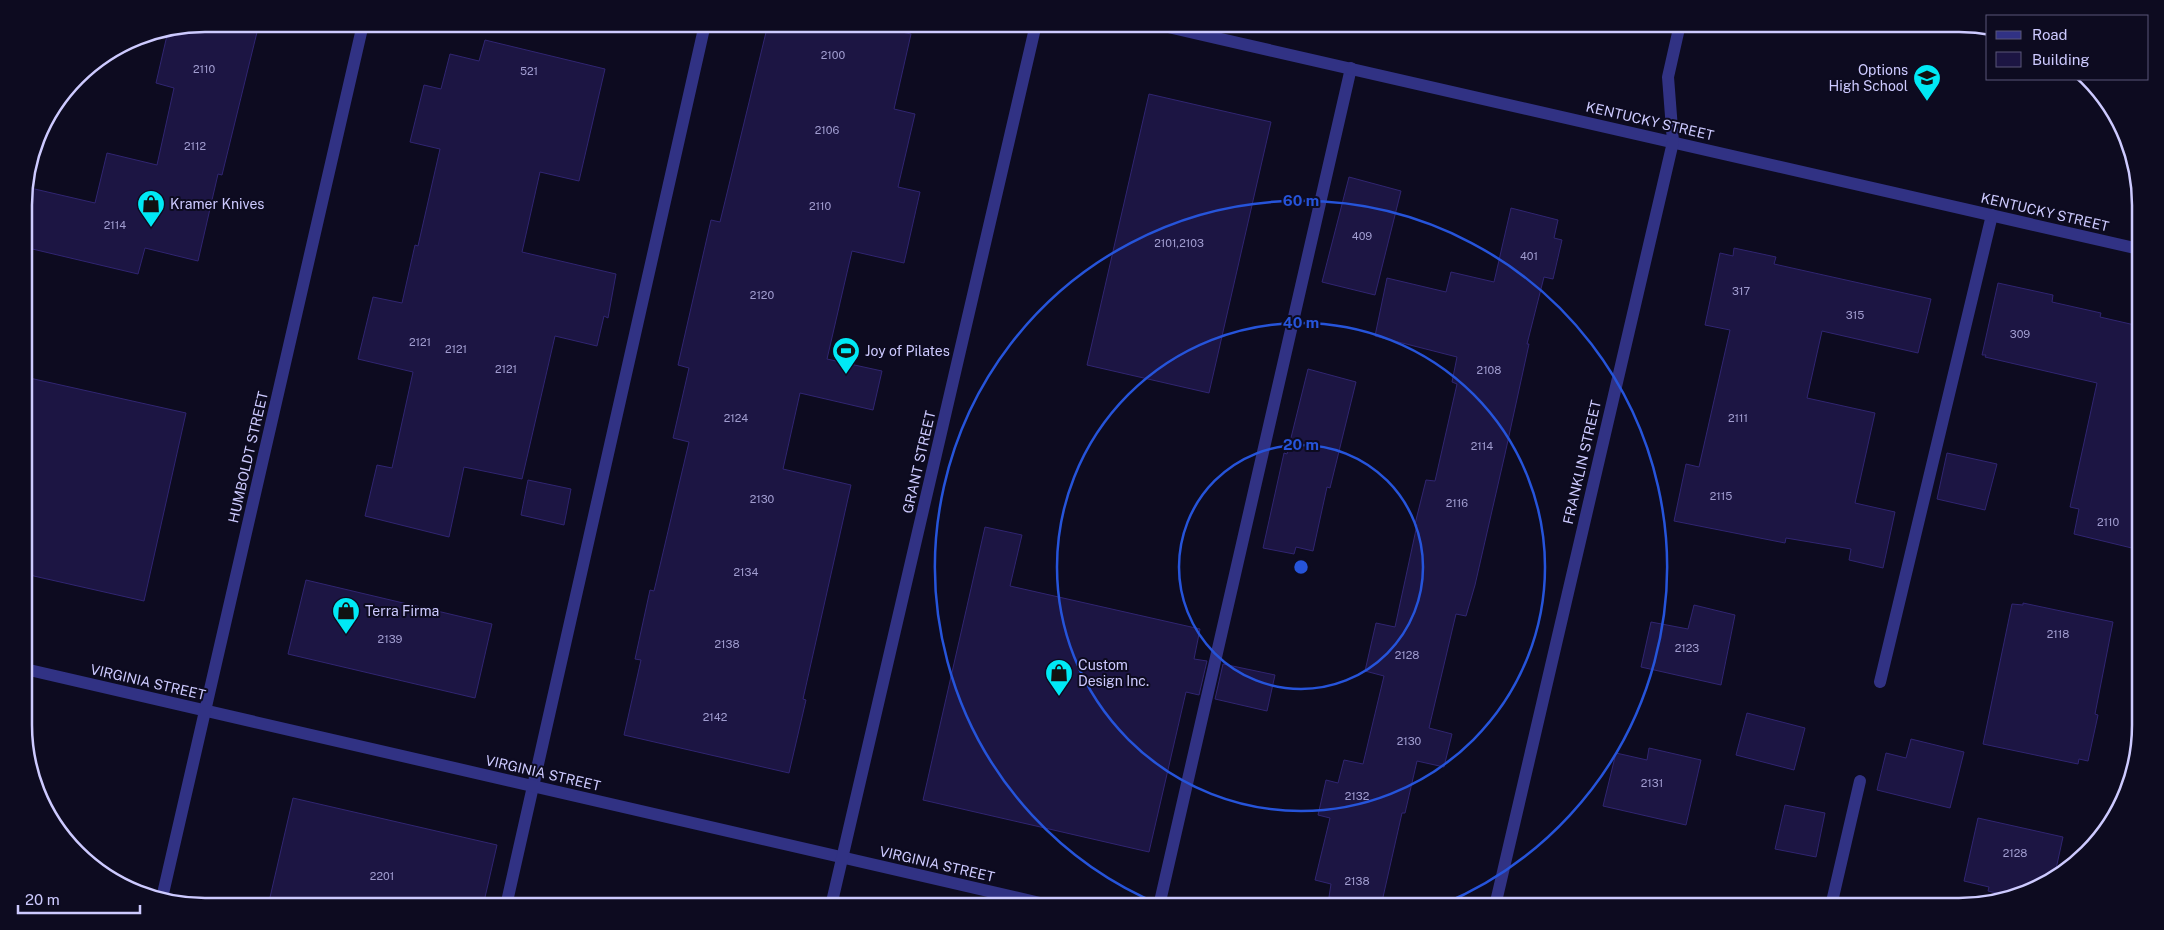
<svg xmlns="http://www.w3.org/2000/svg" width="2164" height="930" font-family="'Public Sans',sans-serif">
<style>
.building{fill:#1c1543;stroke:#302571}
.lines{fill:none;stroke-linecap:round;stroke-linejoin:round}
.lane{stroke:#313284;stroke-width:12}
.street{stroke:#313284;stroke-width:12}
.ring{fill:none;stroke:#2654da;stroke-width:2.5}
.labels{text-anchor:middle;stroke-width:4;stroke-linejoin:round;paint-order:stroke}
.number-label{font-size:11px;fill:#a19dd0}
.poi-label{font-size:14px;fill:#cdcaff;stroke:#0d0b20;text-anchor:start}
.street-label{font-size:14px;fill:#cdcaff;stroke:#0d0b20}
.rim{fill:none;stroke:#cdcaff;stroke-width:2.5}
.centre{fill:#2654da;stroke:#0d0b20;stroke-width:2.5}
.ring-label{font-size:15px;text-anchor:middle;font-weight:bold;fill:#2654da;stroke:#0d0b20;stroke-width:4;stroke-linejoin:round;paint-order:stroke}
</style>
<rect width="100%" height="100%" fill="#0d0b20"/>
<g class="building">
<polygon points="206,24 259,24 222,175 218,174 198,261 145,248 138,274 24,247 26,187 95,203 107,153 157,165 174,88 156,83 168,31"/>
<polygon points="768,24 865,24 911,34 894,109 915,114 898,187 920,192 904,263 852,251 827,359 882,371 873,410 800,393 783,469 851,485 803,699 806,700 789,773 624,735 641,660 635,659 650,590 654,591 689,442 673,438 689,368 678,365 711,220 720,222"/>
<polygon points="485,40 605,69 579,181 540,172 522,252 616,274 608,318 604,316 597,346 555,336 522,479 464,467 449,537 365,516 377,465 392,468 413,372 358,359 373,297 402,303 415,245 418,246 440,149 410,142 424,85 441,89 450,54 479,61"/>
<polygon points="1149,94 1271,122 1209,393 1087,365"/>
<polygon points="1349,177 1401,191 1375,295 1322,282"/>
<polygon points="1511,208 1558,220 1554,238 1562,240 1553,279 1544,277 1527,344 1529,344 1505,454 1475,585 1466,616 1456,614 1429,728 1452,734 1444,767 1417,761 1405,813 1402,813 1381,906 1329,897 1331,884 1315,880 1330,818 1318,815 1326,780 1338,783 1344,760 1363,764 1384,676 1365,671 1376,623 1395,627 1417,525 1415,524 1426,480 1435,481 1457,384 1452,382 1457,357 1375,336 1387,278 1446,292 1451,272 1494,282"/>
<polygon points="1734,248 1776,257 1774,264 1931,299 1918,353 1822,331 1807,398 1875,413 1855,503 1895,512 1883,568 1849,560 1851,549 1786,538 1785,543 1674,521 1686,464 1699,467 1730,330 1705,325 1720,253 1733,256"/>
<polygon points="1998,283 2053,295 2052,302 2101,313 2100,317 2139,326 2140,550 2074,534 2079,509 2070,507 2097,383 1985,357 1986,355 1982,355"/>
<polygon points="1308,369 1356,382 1330,488 1327,487 1313,551 1296,547 1294,554 1263,548 1284,453 1287,454"/>
<polygon points="25,377 186,413 144,601 25,574"/>
<polygon points="1947,453 1997,464 1985,510 1937,499"/>
<polygon points="528,480 571,489 564,525 521,515"/>
<polygon points="985,527 1022,535 1010,586 1200,629 1194,659 1207,661 1199,695 1186,692 1149,852 923,800"/>
<polygon points="306,580 492,624 475,698 288,654"/>
<polygon points="2023,603 2113,622 2095,714 2098,715 2088,761 2079,759 2078,764 1983,744 2012,604 2023,605"/>
<polygon points="1694,605 1735,615 1721,685 1641,667 1651,622 1688,629"/>
<polygon points="1223,664 1275,675 1267,711 1215,699"/>
<polygon points="1747,713 1805,728 1794,770 1736,755"/>
<polygon points="1911,739 1964,752 1950,808 1877,790 1886,753 1906,758"/>
<polygon points="1649,748 1701,760 1686,825 1603,806 1616,753 1647,760"/>
<polygon points="293,798 497,845 483,906 268,906"/>
<polygon points="1785,805 1825,813 1816,857 1775,849"/>
<polygon points="1978,818 2063,837 2054,878 2014,897 1988,891 1989,887 1964,881"/>
</g>
<g class="lines">
<g class="lane">
<polyline points="1673,142 1668,77 1680,24"/>
<polyline points="1880,682 1992,215"/>
<polyline points="506,906 705,24"/>
<polyline points="1159,906 1351,68"/>
<polyline points="1831,906 1860,781"/>
</g>
<g class="street">
<polyline points="1155,24 2139,249"/>
<polyline points="25,669 1053,906"/>
<polyline points="162,898 363,24"/>
<polyline points="831,906 1036,24"/>
<polyline points="1495,906 1673,142"/>
</g>
</g>
<g class="ring">
<circle cx="1301" cy="567" r="122"/>
<circle cx="1301" cy="567" r="244"/>
<path d="M1161 905A366 366 0 1 1 1441 905"/>
</g>
<defs>
<symbol id="school-pin" viewBox="-11 -11 22 30"><path d="M0 17L-7.5 6A9.5 9.5 0 1 1 7.5 6Z" fill="#00e9f5" stroke="#0d0b20"/><path d="M0-5L7-2L0 1L-7-2ZM-4 1L0 2.5L4 1V4Q0 6-4 4Z" fill="#111"/></symbol>
<symbol id="shop-pin" viewBox="-11 -11 22 30"><path d="M0 17L-7.5 6A9.5 9.5 0 1 1 7.5 6Z" fill="#00e9f5" stroke="#0d0b20"/><path d="M-5-2.5h2.3a2.7 3.5 0 0 1 5.4 0H5L5.5 6h-11ZM-1.5-2.5h3a1.5 2.3 0 0 0-3 0Z" fill="#111"/></symbol>
<symbol id="stadium-pin" viewBox="-11 -11 22 30"><path d="M0 17L-7.5 6A9.5 9.5 0 1 1 7.5 6Z" fill="#00e9f5" stroke="#0d0b20"/><path d="M0-5a6.5 5 0 1 0 0 10a6.5 5 0 1 0 0-10ZM-3.5-1.8h7v3.6h-7Z" fill="#111"/></symbol>
</defs>
<g fill-rule="evenodd">
<use href="#school-pin" x="1911" y="62" width="32" height="43"/>
<use href="#shop-pin" x="135" y="188" width="32" height="43"/>
<use href="#stadium-pin" x="830" y="335" width="32" height="43"/>
<use href="#shop-pin" x="330" y="595" width="32" height="43"/>
<use href="#shop-pin" x="1043" y="657" width="32" height="43"/>
</g>
<g class="labels">
<g class="number-label">
<text x="833" y="59">2100</text>
<text x="204" y="73">2110</text>
<text x="529" y="75">521</text>
<text x="827" y="134">2106</text>
<text x="195" y="150">2112</text>
<text x="820" y="210">2110</text>
<text x="115" y="229">2114</text>
<text x="1362" y="240">409</text>
<text x="1179" y="247">2101,2103</text>
<text x="1529" y="260">401</text>
<text x="1741" y="295">317</text>
<text x="762" y="299">2120</text>
<text x="1855" y="319">315</text>
<text x="2020" y="338">309</text>
<text x="420" y="346">2121</text>
<text x="456" y="353">2121</text>
<text x="506" y="373">2121</text>
<text x="1489" y="374">2108</text>
<text x="736" y="422">2124</text>
<text x="1738" y="422">2111</text>
<text x="1482" y="450">2114</text>
<text x="1721" y="500">2115</text>
<text x="762" y="503">2130</text>
<text x="1457" y="507">2116</text>
<text x="2108" y="526">2110</text>
<text x="746" y="576">2134</text>
<text x="2058" y="638">2118</text>
<text x="390" y="643">2139</text>
<text x="727" y="648">2138</text>
<text x="1687" y="652">2123</text>
<text x="1407" y="659">2128</text>
<text x="715" y="721">2142</text>
<text x="1409" y="745">2130</text>
<text x="1652" y="787">2131</text>
<text x="1357" y="800">2132</text>
<text x="2015" y="857">2128</text>
<text x="382" y="880">2201</text>
<text x="1357" y="885">2138</text>
</g>
<g class="poi-label">
<text x="1908" y="75" text-anchor="end">Options<tspan x="1908" dy="16">High School</tspan></text>
<text x="170" y="209">Kramer Knives</text>
<text x="865" y="356">Joy of Pilates</text>
<text x="365" y="616">Terra Firma</text>
<text x="1078" y="670">Custom<tspan x="1078" dy="16">Design Inc.</tspan></text>
</g>
<g class="street-label">
<text transform="translate(1650 121) rotate(13)" y="5">KENTUCKY STREET</text>
<text transform="translate(2045 212) rotate(13)" y="5">KENTUCKY STREET</text>
<text transform="translate(248 457) rotate(-77)" y="5">HUMBOLDT STREET</text>
<text transform="translate(919 462) rotate(-77)" y="5">GRANT STREET</text>
<text transform="translate(1582 462) rotate(-77)" y="5">FRANKLIN STREET</text>
<text transform="translate(148 682) rotate(13)" y="5">VIRGINIA STREET</text>
<text transform="translate(543 773) rotate(13)" y="5">VIRGINIA STREET</text>
<text transform="translate(937 864) rotate(13)" y="5">VIRGINIA STREET</text>
</g>
</g>
<path d="M0 0H2164V930H0ZM205 32H1959A173 173 0 0 1 2132 205V725A173 173 0 0 1 1959 898H205A173 173 0 0 1 32 725V205A173 173 0 0 1 205 32Z" fill="#0d0b20" fill-rule="evenodd"/>
<path class="rim" d="M205 32H1959A173 173 0 0 1 2132 205V725A173 173 0 0 1 1959 898H205A173 173 0 0 1 32 725V205A173 173 0 0 1 205 32Z"/>
<circle cx="1301" cy="567" r="8" class="centre"/>
<g class="ring-label">
<text x="1301" y="206">60 m</text>
<text x="1301" y="328">40 m</text>
<text x="1301" y="450">20 m</text>
</g>
<rect x="1986" y="15" width="162" height="65" fill="#0d0b20" stroke="#5a5779"/>
<rect x="1996" y="31" width="25" height="8" fill="#313284" stroke="#5a5779"/>
<text x="2032" y="40" font-size="15" fill="#cdcaff">Road</text>
<rect x="1996" y="52" width="25" height="15" fill="#1c1543" stroke="#5a5779"/>
<text x="2032" y="65" font-size="15" fill="#cdcaff">Building</text>
<path d="M18 905v8h122v-8" fill="none" stroke="#cdcaff" stroke-width="2.5"/>
<text x="25" y="905" font-size="15" fill="#cdcaff" stroke="#0d0b20" stroke-width="4" paint-order="stroke">20 m</text>
</svg>
